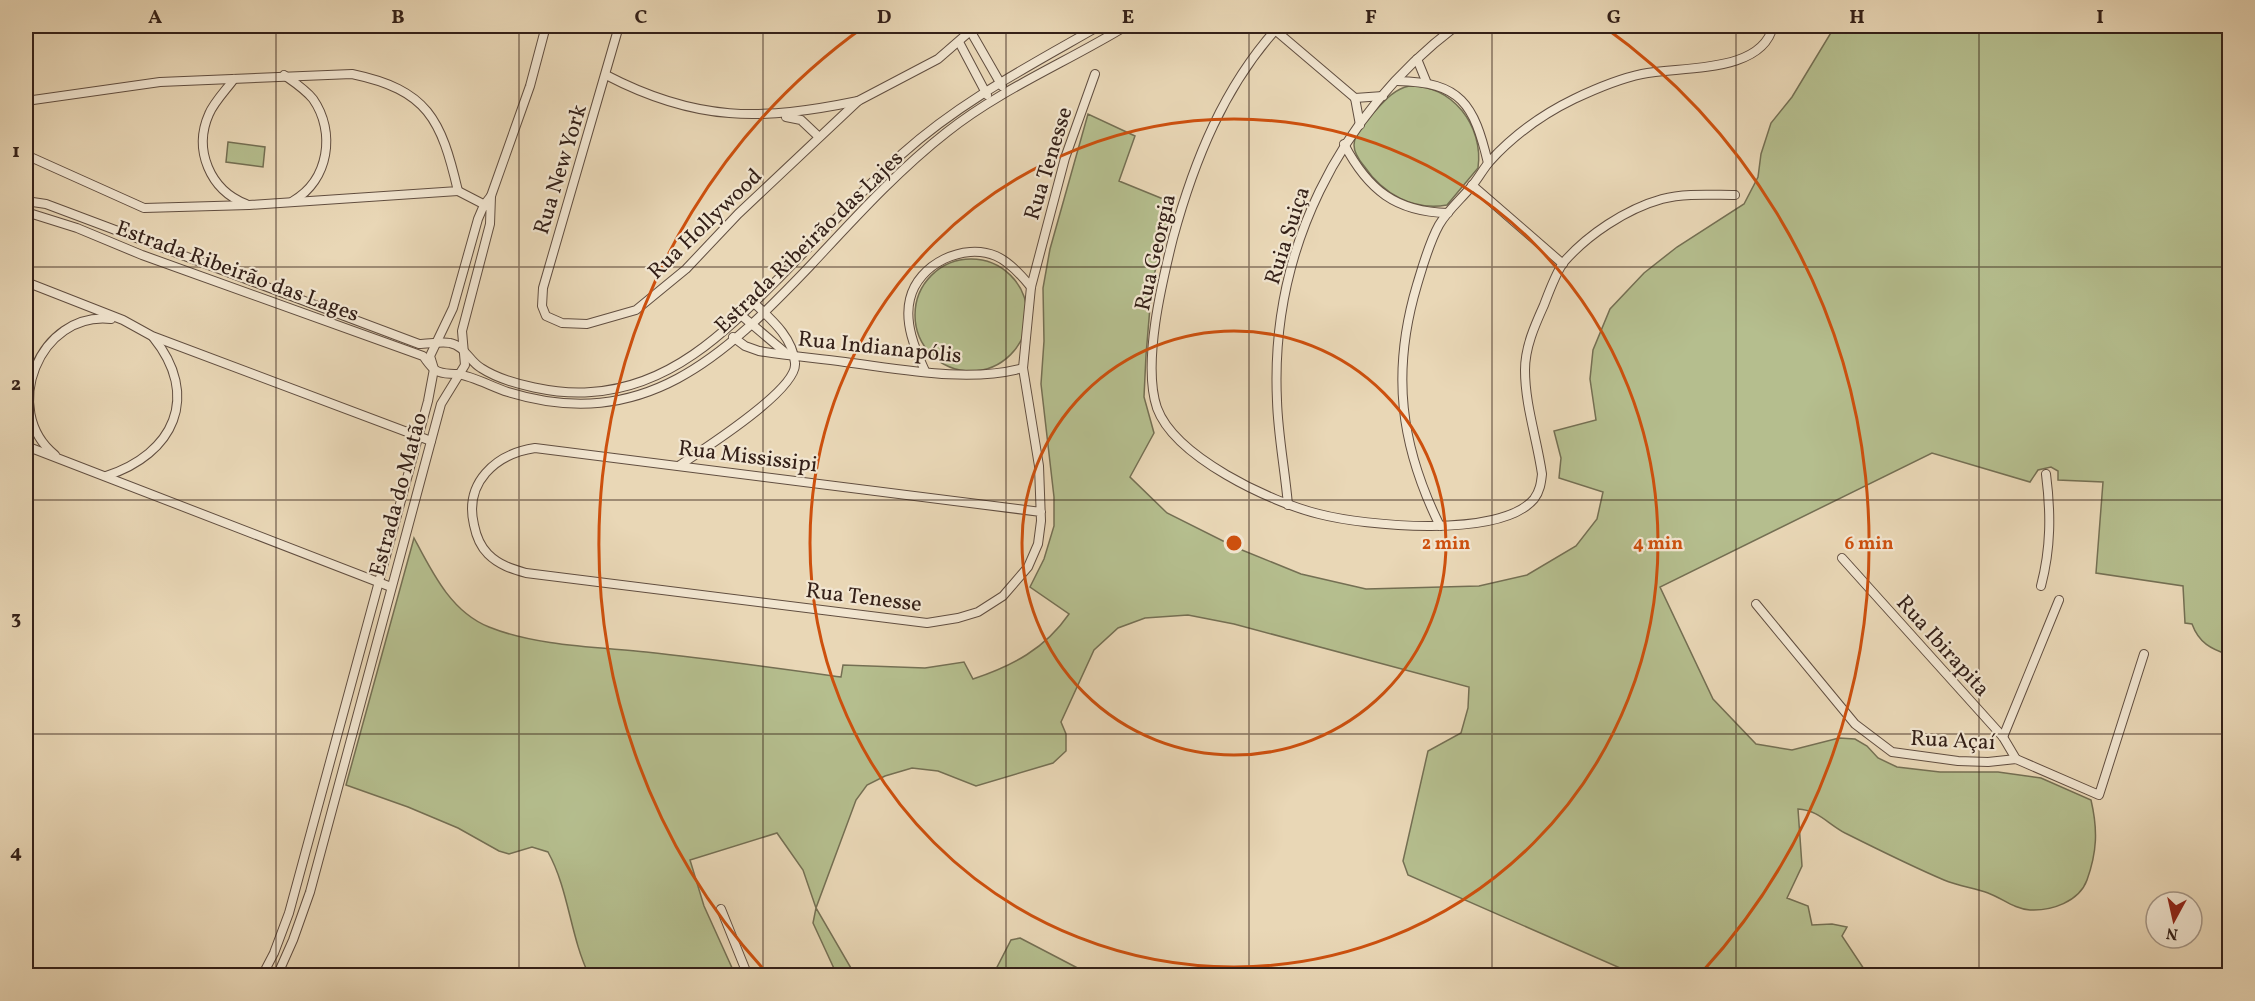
<svg xmlns="http://www.w3.org/2000/svg" width="2255" height="1001" font-family="Vollkorn,serif">
<style>
.green{fill:#b5be8e;stroke:#746f53;stroke-width:1.5}
.lines{fill:none;stroke-linecap:round;stroke-linejoin:round}
.street-casing{stroke:#614e40;stroke-width:10}
.street{stroke:#f1e5d0;stroke-width:8}
.grid{fill:none;stroke:#342018;stroke-width:1.5;stroke-opacity:0.55}
.ring{fill:none;stroke:#cd500e;stroke-width:3}
.labels{text-anchor:middle;stroke-width:4.5;stroke-linejoin:round;paint-order:stroke}
.street-label{font-size:22px;fill:#342018;stroke:#f1e5d0}
.centre{fill:#cd500e;stroke:#f1e5d0;stroke-width:3}
.ring-label{font-size:18px;text-anchor:middle;font-weight:bold;fill:#cd500e;stroke:#f1e5d0;stroke-width:4.5;stroke-linejoin:round;paint-order:stroke}
.neatline{fill:none;stroke:#342018;stroke-width:2}
.grid-label{font-size:20px;text-anchor:middle;font-weight:bold;fill:#342018}
</style>
<rect width="100%" height="100%" fill="#e9d7b6"/>
<filter id="stains"><feTurbulence type="fractalNoise" baseFrequency=".00333" numOctaves="4"/><feColorMatrix values="0 0 0 0 .2 0 0 0 0 .09 0 0 0 0 .02 0 0 0 .5 -.17"/></filter>
<radialGradient id="worn" r=".72"><stop offset=".6" stop-color="#630" stop-opacity="0"/><stop offset="1" stop-color="#630" stop-opacity=".3"/></radialGradient>
<g class="green">
<path d="M 1835,26 L 2229,26 L 2229,655 C 2211,649 2199,643 2192,624 L 2185,623 L 2183,586 L 2096,573 L 2103,482 L 2058,480 L 2058,471 L 2051,467 L 2038,470 L 2030,482 L 1932,453 L 1660,587 L 1713,699 L 1756,744 L 1792,750 L 1839,738 L 1855,739 L 1867,746 L 1878,758 L 1897,767 L 1940,772 L 1998,772 L 2041,778 L 2091,800 C 2098,830 2097,852 2087,880 C 2079,902 2051,911 2030,910 C 2014,909 2002,898 1988,893 C 1974,888 1958,886 1944,880 C 1911,866 1877,849 1845,833 C 1828,824 1818,810 1798,809 L 1802,866 L 1787,898 L 1808,906 L 1812,925 L 1832,924 L 1847,927 L 1842,936 L 1868,975 L 1823,975 L 1819,971 L 1808,969 L 1802,976 L 1636,975 L 1408,875 L 1403,861 L 1428,751 L 1461,733 L 1468,708 L 1469,687 L 1234,624 L 1188,615 L 1145,618 L 1118,628 L 1094,650 L 1061,722 L 1066,734 L 1066,751 L 1053,763 L 976,786 L 938,771 L 912,768 L 885,776 L 867,785 L 856,800 L 816,908 L 855,975 L 837,975 L 813,923 L 816,908 L 803,870 L 777,833 L 690,860 L 704,906 L 733,970 L 727,975 L 589,975 C 570,936 569,890 548,852 L 532,847 L 509,854 L 499,851 L 458,828 L 408,807 L 346,785 L 414,538 C 432,572 451,612 489,627 C 536,646 596,647 646,652 C 712,659 776,668 841,677 L 843,665 L 925,668 L 964,662 L 973,679 C 1012,666 1045,649 1069,614 L 1030,587 L 1044,559 L 1054,526 L 1054,497 L 1041,384 L 1044,341 L 1043,288 L 1050,249 L 1088,114 L 1135,136 L 1119,181 L 1173,203 L 1152,283 L 1146,355 L 1144,397 L 1154,433 L 1130,477 L 1167,513 L 1237,548 L 1301,574 L 1366,589 L 1479,586 L 1527,575 L 1576,546 L 1597,519 L 1603,492 L 1559,478 L 1561,458 L 1554,431 L 1596,420 L 1590,379 L 1593,350 L 1610,309 L 1644,273 L 1677,247 L 1744,204 L 1758,177 L 1761,154 L 1771,123 L 1792,97 Z"/>
<path d="M 1409,86 C 1452,84 1484,126 1478,168 L 1447,205 C 1413,211 1383,194 1364,166 C 1359,160 1354,153 1354,145 C 1354,133 1368,119 1376,110 C 1386,99 1395,89 1409,86 Z"/>
<polygon points="228,142 265,147 263,167 226,162"/>
<circle cx="971" cy="315" r="56"/>
<polygon points="1020,938 1091,975 993,975 1011,940"/>
</g>
<g class="lines">
<defs>
<g id="street">
<polyline points="619,26 543,288 542,306 546,316 562,323 587,324 636,310 686,269 738,214 858,101 938,59 976,26"/>
<path d="M 1279,26 C 1224,86 1194,161 1173,238 C 1162,282 1142,364 1157,408 C 1175,457 1270,502 1319,514 C 1365,526 1500,539 1534,499 C 1540,491 1541,483 1542,474 C 1537,439 1525,405 1525,370 C 1525,347 1535,325 1544,305 C 1549,292 1555,275 1563,263 C 1587,235 1626,209 1662,199 C 1685,193 1711,195 1735,195"/>
<polyline points="1275,30 1355,98"/>
<polyline points="971,32 1002,86"/>
<polyline points="959,42 987,95"/>
<polyline points="1417,59 1426,81"/>
<path d="M 284,75 C 294,82 305,89 313,99 C 336,132 329,180 293,201"/>
<path d="M 606,75 C 696,122 761,121 858,101"/>
<path d="M 234,79 C 226,90 214,102 209,114 C 193,150 210,190 246,204"/>
<path d="M 1397,81 C 1461,82 1474,104 1488,163"/>
<polyline points="1355,98 1383,96"/>
<polyline points="1355,98 1360,125"/>
<path d="M 26,101 L 160,82 L 352,74 C 428,90 441,119 458,191 L 249,205 L 144,208 L 26,155"/>
<polyline points="786,117 801,120 819,137"/>
<path d="M 1344,144 C 1368,190 1396,212 1448,213"/>
<polyline points="1472,185 1563,264"/>
<polyline points="458,191 489,207"/>
<path d="M 26,201 L 46,204 L 419,344 C 428,344 442,341 450,343 C 465,346 469,361 481,368 C 507,385 560,395 591,392 C 672,387 726,331 780,277 C 820,236 859,193 902,154 C 961,101 1031,65 1099,26"/>
<path d="M 26,212 L 77,228 L 142,255 L 423,356 C 427,361 430,366 435,370 C 443,375 449,373 457,374 C 473,376 492,387 508,392 C 644,434 724,356 810,266 C 853,220 897,171 947,132 C 1001,89 1067,62 1126,26"/>
<polyline points="26,282 123,320 152,336 431,441"/>
<polyline points="742,316 787,354"/>
<path d="M 733,337 L 745,346 L 759,351 C 788,356 816,358 845,362 C 900,369 969,383 1023,368"/>
<path d="M 925,371 C 915,349 904,323 910,299 C 918,264 964,242 996,256 C 1010,262 1022,276 1031,287"/>
<polyline points="26,446 391,587"/>
<path d="M 55,455 C 0,411 39,311 111,319"/>
<path d="M 680,465 C 702,450 798,390 795,363 C 793,338 772,320 755,304"/>
<path d="M 106,476 C 174,454 201,396 153,337"/>
<path d="M 1288,505 C 1285,470 1278,435 1277,401 C 1270,251 1338,116 1456,26"/>
<path d="M 1041,512 L 535,448 C 495,454 464,483 474,525 C 476,535 481,547 488,554 C 499,565 512,569 526,573 L 927,623 L 958,618 L 978,612 L 1003,596 L 1028,567 L 1038,544 L 1041,521 L 1039,466 L 1023,368 L 1031,287 L 1065,158 L 1095,74"/>
<path d="M 1440,526 C 1400,445 1391,372 1417,285 C 1423,265 1429,243 1439,225 C 1447,211 1461,199 1471,187 C 1478,179 1483,169 1490,161 C 1513,136 1543,114 1574,99 C 1595,89 1618,79 1642,74 C 1681,66 1762,74 1773,26"/>
<polyline points="1842,558 2003,737 2016,759"/>
<path d="M 2041,586 C 2051,548 2051,513 2046,474"/>
<polyline points="1756,604 1855,724 1892,752 1958,761 1988,762 2016,759 2099,795 2144,654"/>
<polyline points="2003,737 2059,600"/>
<polyline points="721,909 748,976"/>
<polyline points="262,976 274,953 289,913 428,401 434,369 430,356 453,308 478,219 484,205 491,196"/>
<polyline points="277,976 293,940 310,892 441,404 465,365 462,331 490,224 491,196 530,86 546,26"/>
</g>
</defs>
<use href="#street" class="street-casing"/>
<use href="#street" class="street"/>
</g>
<path class="grid" d="M 276,26 L 276,976M 519,26 L 519,976M 763,26 L 763,976M 1006,26 L 1006,976M 1249,26 L 1249,976M 1492,26 L 1492,976M 1736,26 L 1736,976M 1979,26 L 1979,976M 26,267 L 2230,267M 26,500 L 2230,500M 26,734 L 2230,734"/>
<g class="ring">
<circle cx="1234" cy="543" r="212"/>
<circle cx="1234" cy="543" r="424"/>
<path d="M766 972A635 635 0 0 1 865 26M1603 26A635 635 0 0 1 1702 972"/>
</g>
<g class="labels">
<g class="street-label">
<text transform="translate(1047 163) rotate(-73)" y="8">Rua Tenesse</text>
<text transform="translate(559 169) rotate(-73)" y="8">Rua New York</text>
<text transform="translate(704 223) rotate(-44)" y="8">Rua Hollywood</text>
<text transform="translate(1286 235) rotate(-72)" y="8">Ruia Suiça</text>
<text transform="translate(808 241) rotate(-44)" y="8">Estrada Ribeirão das Lajes</text>
<text transform="translate(1154 252) rotate(-77)" y="8">Rua Georgia</text>
<text transform="translate(238 270) rotate(20)" y="8">Estrada Ribeirão das Lages</text>
<text transform="translate(880 346) rotate(6)" y="8">Rua Indianapólis</text>
<text transform="translate(748 455) rotate(7)" y="8">Rua Mississipi</text>
<text transform="translate(397 494) rotate(-75)" y="8">Estrada do Matão</text>
<text transform="translate(864 596) rotate(7)" y="8">Rua Tenesse</text>
<text transform="translate(1944 645) rotate(48)" y="8">Rua Ibirapita</text>
<text transform="translate(1953 739) rotate(3)" y="8">Rua Açaí</text>
</g>
</g>
<circle cx="1234" cy="543" r="9" class="centre"/>
<g class="ring-label">
<text x="1446" y="549">2 min</text>
<text x="1658" y="549">4 min</text>
<text x="1869" y="549">6 min</text>
</g>
<rect width="2255" height="1001" fill="none" stroke="#e9d7b6" stroke-width="66"/>
<g transform="translate(2174 920) rotate(188)"><circle r="28" fill="#f1e5d0" stroke="#a59686" stroke-width="1.5"/>
<path d="M0-4.5L10 22L0 15L-10 22Z" fill="#8f2418"/>
<text y="-9" font-size="16" font-weight="bold" text-anchor="middle" fill="#342018">N</text>
</g>
<rect x="33" y="33" width="2189" height="935" class="neatline"/>
<g class="grid-label">
<text x="155" y="23">A</text>
<text x="398" y="23">B</text>
<text x="641" y="23">C</text>
<text x="884" y="23">D</text>
<text x="1128" y="23">E</text>
<text x="1371" y="23">F</text>
<text x="1614" y="23">G</text>
<text x="1857" y="23">H</text>
<text x="2100" y="23">I</text>
<text x="16" y="157">1</text>
<text x="16" y="390">2</text>
<text x="16" y="624">3</text>
<text x="16" y="858">4</text>
</g>
<rect width="100%" height="100%" filter="url(#stains)"/>
<rect width="100%" height="100%" fill="url(#worn)"/>
</svg>
